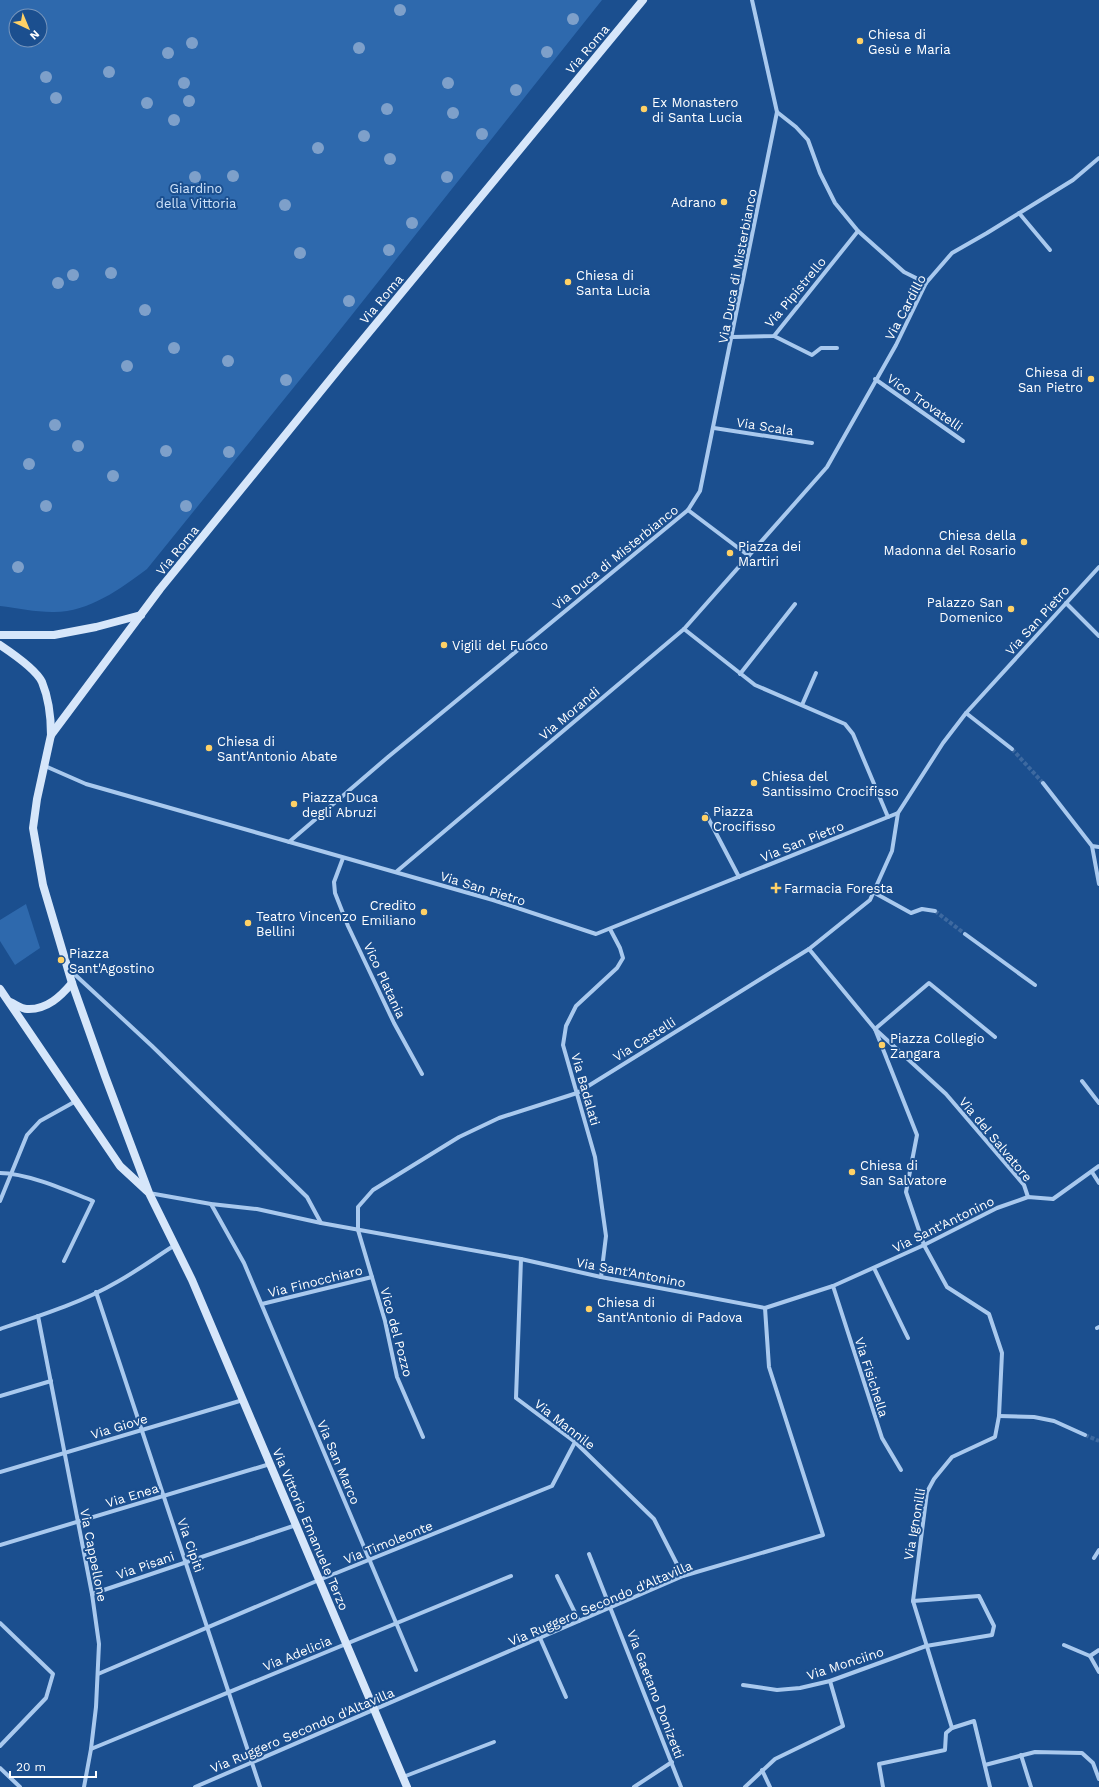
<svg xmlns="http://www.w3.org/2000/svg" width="1099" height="1787" font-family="'Work Sans',sans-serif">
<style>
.green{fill:#2e69ad;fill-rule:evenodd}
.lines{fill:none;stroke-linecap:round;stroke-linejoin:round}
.street-tunnel{stroke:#3d69a0;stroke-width:4;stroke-dasharray:4 2;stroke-linecap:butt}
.street{stroke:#a9c9ee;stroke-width:4}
.secondary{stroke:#d6e6fa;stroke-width:8}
.tree{fill:#7ea0ca}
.poi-dot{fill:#ffd166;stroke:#1b4f8f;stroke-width:1.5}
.labels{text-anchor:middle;stroke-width:4;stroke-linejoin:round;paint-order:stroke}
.poi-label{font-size:13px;fill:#fff;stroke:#1b4f8f;text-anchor:start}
.street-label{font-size:13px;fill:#fff;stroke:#1b4f8f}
.park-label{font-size:13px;fill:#cfe3fa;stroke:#1b4f8f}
</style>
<rect width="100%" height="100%" fill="#1b4f8f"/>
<g class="green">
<path d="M 0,0 L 602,0 L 324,350 L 147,569 C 120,589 88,613 52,612 C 35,612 17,608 0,606 ZM 16,16 L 40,16 L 40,40 L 16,40 Z"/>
<polygon points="26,904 40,948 15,965 0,941 0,920"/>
</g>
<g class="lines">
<g class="street-tunnel">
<polyline points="1012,749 1043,783"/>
<polyline points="935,911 965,934"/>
<polyline points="1085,1435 1099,1441"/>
</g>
<g class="street">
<polyline points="752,0 777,112 796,127 808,140 820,173 835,203 858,231 904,272 926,283"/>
<polyline points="1019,213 1050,250"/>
<polyline points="774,336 812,355 821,348 837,348"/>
<polyline points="733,337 774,336 858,231"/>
<polyline points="875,379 963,441"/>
<polyline points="714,428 812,443"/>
<polyline points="688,510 749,556"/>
<polyline points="1066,603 1099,636"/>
<polyline points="684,629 755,685 845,724 853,734 888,817"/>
<polyline points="740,674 795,604"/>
<polyline points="802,705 816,673"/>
<polyline points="966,713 1012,749"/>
<polyline points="45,766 86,784 493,900 596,934 898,813 943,743 966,713 1099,567"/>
<polyline points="1043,783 1092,846 1099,847"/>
<polyline points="706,814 739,877"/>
<polyline points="289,842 388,757 688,510 700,491 777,112"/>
<polyline points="1092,846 1099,884"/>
<polyline points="343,858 334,882 335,893 348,926 394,1023 422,1074"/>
<polyline points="396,872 684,629 827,467 896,345 926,283 952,253 987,233 1073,180 1099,158"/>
<polyline points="873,892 911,913 922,909 935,911"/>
<polyline points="965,934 1035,985"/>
<polyline points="809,949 875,1029 946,1094 1024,1185 1028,1197"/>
<polyline points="70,970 152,1046 307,1197 321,1223"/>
<polyline points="875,1029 917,1135 906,1192 924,1245 947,1287 989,1314 1002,1353 999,1416 995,1437 952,1457 934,1479 927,1492 913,1601 952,1728 974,1721 990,1787"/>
<polyline points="875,1029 929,983 995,1037"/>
<polyline points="1082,1081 1099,1103"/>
<polyline points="1092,1172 1099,1183"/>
<path d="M 0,1173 C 27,1173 68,1191 93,1201 L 64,1261"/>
<polyline points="149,1193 211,1204 257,1209 321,1223 521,1259 601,1277 765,1308 833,1286 924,1245 997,1208 1028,1197 1053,1199 1099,1166"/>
<polyline points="0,1201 27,1135 40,1121 76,1101"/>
<polyline points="211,1204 244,1263 416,1670"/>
<polyline points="521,1259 516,1398 575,1442 654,1519 683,1576"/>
<polyline points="874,1268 908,1338"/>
<polyline points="601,1277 606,1236 595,1157 563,1045 566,1026 576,1006 617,968 623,958 620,948 610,929"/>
<polyline points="833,1286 882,1438 901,1470"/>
<polyline points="96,1292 260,1787"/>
<polyline points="262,1304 372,1277"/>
<polyline points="38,1316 92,1594 99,1644 96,1707 91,1749 84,1787"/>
<polyline points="1097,1328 1099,1327"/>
<path d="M 0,1329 C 39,1316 81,1303 117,1282 C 137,1271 156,1257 175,1245"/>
<polyline points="0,1396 51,1381"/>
<polyline points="999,1416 1034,1417 1054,1421 1085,1435"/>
<polyline points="423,1437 397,1377 385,1321 358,1230 358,1207 373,1190 459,1137 499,1118 577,1093 809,949 870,900 892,851 898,813"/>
<polyline points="0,1472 243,1400"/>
<polyline points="0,1545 270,1464"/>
<polyline points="589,1554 681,1787"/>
<polyline points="1094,1558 1099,1550"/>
<polyline points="557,1576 579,1621"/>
<polyline points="92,1594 296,1525"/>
<polyline points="0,1623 53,1674 46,1698 0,1746"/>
<polyline points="540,1638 566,1697"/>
<polyline points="1064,1645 1090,1656 1099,1650"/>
<polyline points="1090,1656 1099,1672"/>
<polyline points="98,1674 319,1580 552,1486 575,1442"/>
<polyline points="743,1685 777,1690 800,1688 830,1681 926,1646 992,1635 994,1626 979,1596 913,1601"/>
<polyline points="91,1749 511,1576"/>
<polyline points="1021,1755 1031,1787"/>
<polyline points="985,1765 1035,1752 1082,1753 1093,1763 1099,1779"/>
<polyline points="0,1768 20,1787"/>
<polyline points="762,1770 770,1787"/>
<polyline points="403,1777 494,1742"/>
<polyline points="195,1787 683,1576 823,1535 769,1367 765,1308"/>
<polyline points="634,1787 672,1762"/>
<polyline points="745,1787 775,1759 843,1726 830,1681"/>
<polyline points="883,1787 879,1764 945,1750 946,1733 952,1728"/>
</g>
<g class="secondary">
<polyline points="0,635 54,635 96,627 141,615"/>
<path d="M 0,645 C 12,653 36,669 42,682 C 49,699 51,717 51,735"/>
<polyline points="0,989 120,1166 147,1191"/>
<path d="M 10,1002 C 15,1004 22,1009 27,1009 C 47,1010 61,996 72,983"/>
<polyline points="407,1787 192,1280 149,1193 105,1076 72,983 43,885 33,828 37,799 51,735 160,589 342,365 643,0"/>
</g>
</g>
<g class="tree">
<circle cx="400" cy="10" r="6"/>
<circle cx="573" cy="19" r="6"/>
<circle cx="192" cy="43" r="6"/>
<circle cx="359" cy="48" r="6"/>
<circle cx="547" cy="52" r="6"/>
<circle cx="168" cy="53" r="6"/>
<circle cx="109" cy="72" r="6"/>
<circle cx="46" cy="77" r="6"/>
<circle cx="184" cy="83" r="6"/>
<circle cx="448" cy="83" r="6"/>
<circle cx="516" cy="90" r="6"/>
<circle cx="56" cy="98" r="6"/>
<circle cx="189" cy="101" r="6"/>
<circle cx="147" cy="103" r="6"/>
<circle cx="387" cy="109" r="6"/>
<circle cx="453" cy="113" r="6"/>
<circle cx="174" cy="120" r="6"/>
<circle cx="482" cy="134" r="6"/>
<circle cx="364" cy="136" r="6"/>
<circle cx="318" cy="148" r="6"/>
<circle cx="390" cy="159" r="6"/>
<circle cx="233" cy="176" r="6"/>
<circle cx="195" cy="177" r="6"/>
<circle cx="447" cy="177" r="6"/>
<circle cx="285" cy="205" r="6"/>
<circle cx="412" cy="223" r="6"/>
<circle cx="389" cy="250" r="6"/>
<circle cx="300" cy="253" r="6"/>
<circle cx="111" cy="273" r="6"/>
<circle cx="73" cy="275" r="6"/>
<circle cx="58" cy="283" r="6"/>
<circle cx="349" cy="301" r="6"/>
<circle cx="145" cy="310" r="6"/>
<circle cx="174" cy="348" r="6"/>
<circle cx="228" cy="361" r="6"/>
<circle cx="127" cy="366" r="6"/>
<circle cx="286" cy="380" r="6"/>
<circle cx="55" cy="425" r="6"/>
<circle cx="78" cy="446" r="6"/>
<circle cx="166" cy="451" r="6"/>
<circle cx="229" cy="452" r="6"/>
<circle cx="29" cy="464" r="6"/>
<circle cx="113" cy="476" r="6"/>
<circle cx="46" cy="506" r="6"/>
<circle cx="186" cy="506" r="6"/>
<circle cx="18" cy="567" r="6"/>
</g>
<g class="poi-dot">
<circle cx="860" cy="41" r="4"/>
<circle cx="644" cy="109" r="4"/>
<circle cx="724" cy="202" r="4"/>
<circle cx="568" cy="282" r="4"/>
<circle cx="1091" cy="379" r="4"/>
<circle cx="1024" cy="542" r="4"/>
<circle cx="730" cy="553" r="4"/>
<circle cx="1011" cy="609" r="4"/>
<circle cx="444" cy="645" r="4"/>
<circle cx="209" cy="748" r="4"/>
<circle cx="754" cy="783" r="4"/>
<circle cx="294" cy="804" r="4"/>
<circle cx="705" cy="818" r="4"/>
<path d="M774 882h4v4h4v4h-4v4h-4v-4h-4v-4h4z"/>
<circle cx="424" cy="912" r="4"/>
<circle cx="248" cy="923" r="4"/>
<circle cx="61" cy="960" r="4"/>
<circle cx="882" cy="1045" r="4"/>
<circle cx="852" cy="1172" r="4"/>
<circle cx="589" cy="1309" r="4"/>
</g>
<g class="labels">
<g class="poi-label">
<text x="868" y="39">Chiesa di<tspan x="868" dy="15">Gesù e Maria</tspan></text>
<text x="652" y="107">Ex Monastero<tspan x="652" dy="15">di Santa Lucia</tspan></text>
<text x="716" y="207" text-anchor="end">Adrano</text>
<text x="576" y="280">Chiesa di<tspan x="576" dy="15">Santa Lucia</tspan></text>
<text x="1083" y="377" text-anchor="end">Chiesa di<tspan x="1083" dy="15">San Pietro</tspan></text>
<text x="1016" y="540" text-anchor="end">Chiesa della<tspan x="1016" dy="15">Madonna del Rosario</tspan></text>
<text x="738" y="551">Piazza dei<tspan x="738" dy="15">Martiri</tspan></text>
<text x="1003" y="607" text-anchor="end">Palazzo San<tspan x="1003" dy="15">Domenico</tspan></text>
<text x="452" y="650">Vigili del Fuoco</text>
<text x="217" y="746">Chiesa di<tspan x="217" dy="15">Sant'Antonio Abate</tspan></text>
<text x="762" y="781">Chiesa del<tspan x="762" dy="15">Santissimo Crocifisso</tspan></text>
<text x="302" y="802">Piazza Duca<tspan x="302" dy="15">degli Abruzi</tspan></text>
<text x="713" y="816">Piazza<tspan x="713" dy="15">Crocifisso</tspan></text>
<text x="784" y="893">Farmacia Foresta</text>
<text x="416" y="910" text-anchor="end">Credito<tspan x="416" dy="15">Emiliano</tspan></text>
<text x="256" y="921">Teatro Vincenzo<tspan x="256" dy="15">Bellini</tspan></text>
<text x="69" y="958">Piazza<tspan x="69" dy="15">Sant'Agostino</tspan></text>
<text x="890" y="1043">Piazza Collegio<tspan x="890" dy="15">Zangara</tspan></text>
<text x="860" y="1170">Chiesa di<tspan x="860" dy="15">San Salvatore</tspan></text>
<text x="597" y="1307">Chiesa di<tspan x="597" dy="15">Sant'Antonio di Padova</tspan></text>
</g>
<g class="street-label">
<text transform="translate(587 49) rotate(-50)" y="5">Via Roma</text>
<text transform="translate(737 266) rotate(-79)" y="5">Via Duca di Misterbianco</text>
<text transform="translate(795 292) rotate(-50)" y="5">Via Pipistrello</text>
<text transform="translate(381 299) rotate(-50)" y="5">Via Roma</text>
<text transform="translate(905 307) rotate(-62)" y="5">Via Cardillo</text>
<text transform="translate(925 402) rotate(35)" y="5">Vico Trovatelli</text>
<text transform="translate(765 426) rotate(9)" y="5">Via Scala</text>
<text transform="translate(177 550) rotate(-51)" y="5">Via Roma</text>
<text transform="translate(615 557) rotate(-39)" y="5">Via Duca di Misterbianco</text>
<text transform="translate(1037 620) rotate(-48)" y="5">Via San Pietro</text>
<text transform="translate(569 713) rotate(-40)" y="5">Via Morandi</text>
<text transform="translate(802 841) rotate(-22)" y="5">Via San Pietro</text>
<text transform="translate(483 888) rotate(17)" y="5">Via San Pietro</text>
<text transform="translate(385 980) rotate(65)" y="5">Vico Platania</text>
<text transform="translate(644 1039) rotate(-32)" y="5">Via Castelli</text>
<text transform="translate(586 1089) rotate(74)" y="5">Via Badalati</text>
<text transform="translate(996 1139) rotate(50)" y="5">Via del Salvatore</text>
<text transform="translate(943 1224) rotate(-26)" y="5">Via Sant'Antonino</text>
<text transform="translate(631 1272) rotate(11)" y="5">Via Sant'Antonino</text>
<text transform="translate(315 1281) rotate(-14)" y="5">Via Finocchiaro</text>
<text transform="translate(397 1332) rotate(75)" y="5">Vico del Pozzo</text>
<text transform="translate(872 1377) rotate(72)" y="5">Via Fisichella</text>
<text transform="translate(565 1424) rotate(38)" y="5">Via Mannile</text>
<text transform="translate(119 1426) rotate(-17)" y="5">Via Giove</text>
<text transform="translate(339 1462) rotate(67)" y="5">Via San Marco</text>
<text transform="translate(132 1495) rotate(-17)" y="5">Via Enea</text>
<text transform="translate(914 1524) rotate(-80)" y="5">Via Ignonilli</text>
<text transform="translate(311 1529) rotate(67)" y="5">Via Vittorio Emanuele Terzo</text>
<text transform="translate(388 1542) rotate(-22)" y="5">Via Timoleonte</text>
<text transform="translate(191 1545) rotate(71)" y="5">Via Cipitì</text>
<text transform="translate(94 1555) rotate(79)" y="5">Via Cappellone</text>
<text transform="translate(145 1565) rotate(-19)" y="5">Via Pisani</text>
<text transform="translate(600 1603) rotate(-23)" y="5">Via Ruggero Secondo d'Altavilla</text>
<text transform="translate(297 1653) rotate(-22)" y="5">Via Adelicia</text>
<text transform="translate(845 1663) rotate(-18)" y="5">Via Monciino</text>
<text transform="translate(656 1694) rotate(69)" y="5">Via Gaetano Donizetti</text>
<text transform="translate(302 1730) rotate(-23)" y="5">Via Ruggero Secondo d'Altavilla</text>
</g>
<g class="park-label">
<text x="196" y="193">Giardino<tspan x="196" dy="15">della Vittoria</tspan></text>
</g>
</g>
<g transform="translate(28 28) rotate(136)"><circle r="19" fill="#1b4f8f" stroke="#7695bc"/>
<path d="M0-3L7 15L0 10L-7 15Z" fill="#ffd166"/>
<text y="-6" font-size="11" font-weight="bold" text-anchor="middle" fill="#ffffff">N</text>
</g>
<path d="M10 1771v6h86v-6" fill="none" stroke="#ffffff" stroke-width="2"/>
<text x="16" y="1771" font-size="12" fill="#ffffff" stroke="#1b4f8f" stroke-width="3" paint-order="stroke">20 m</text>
</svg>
